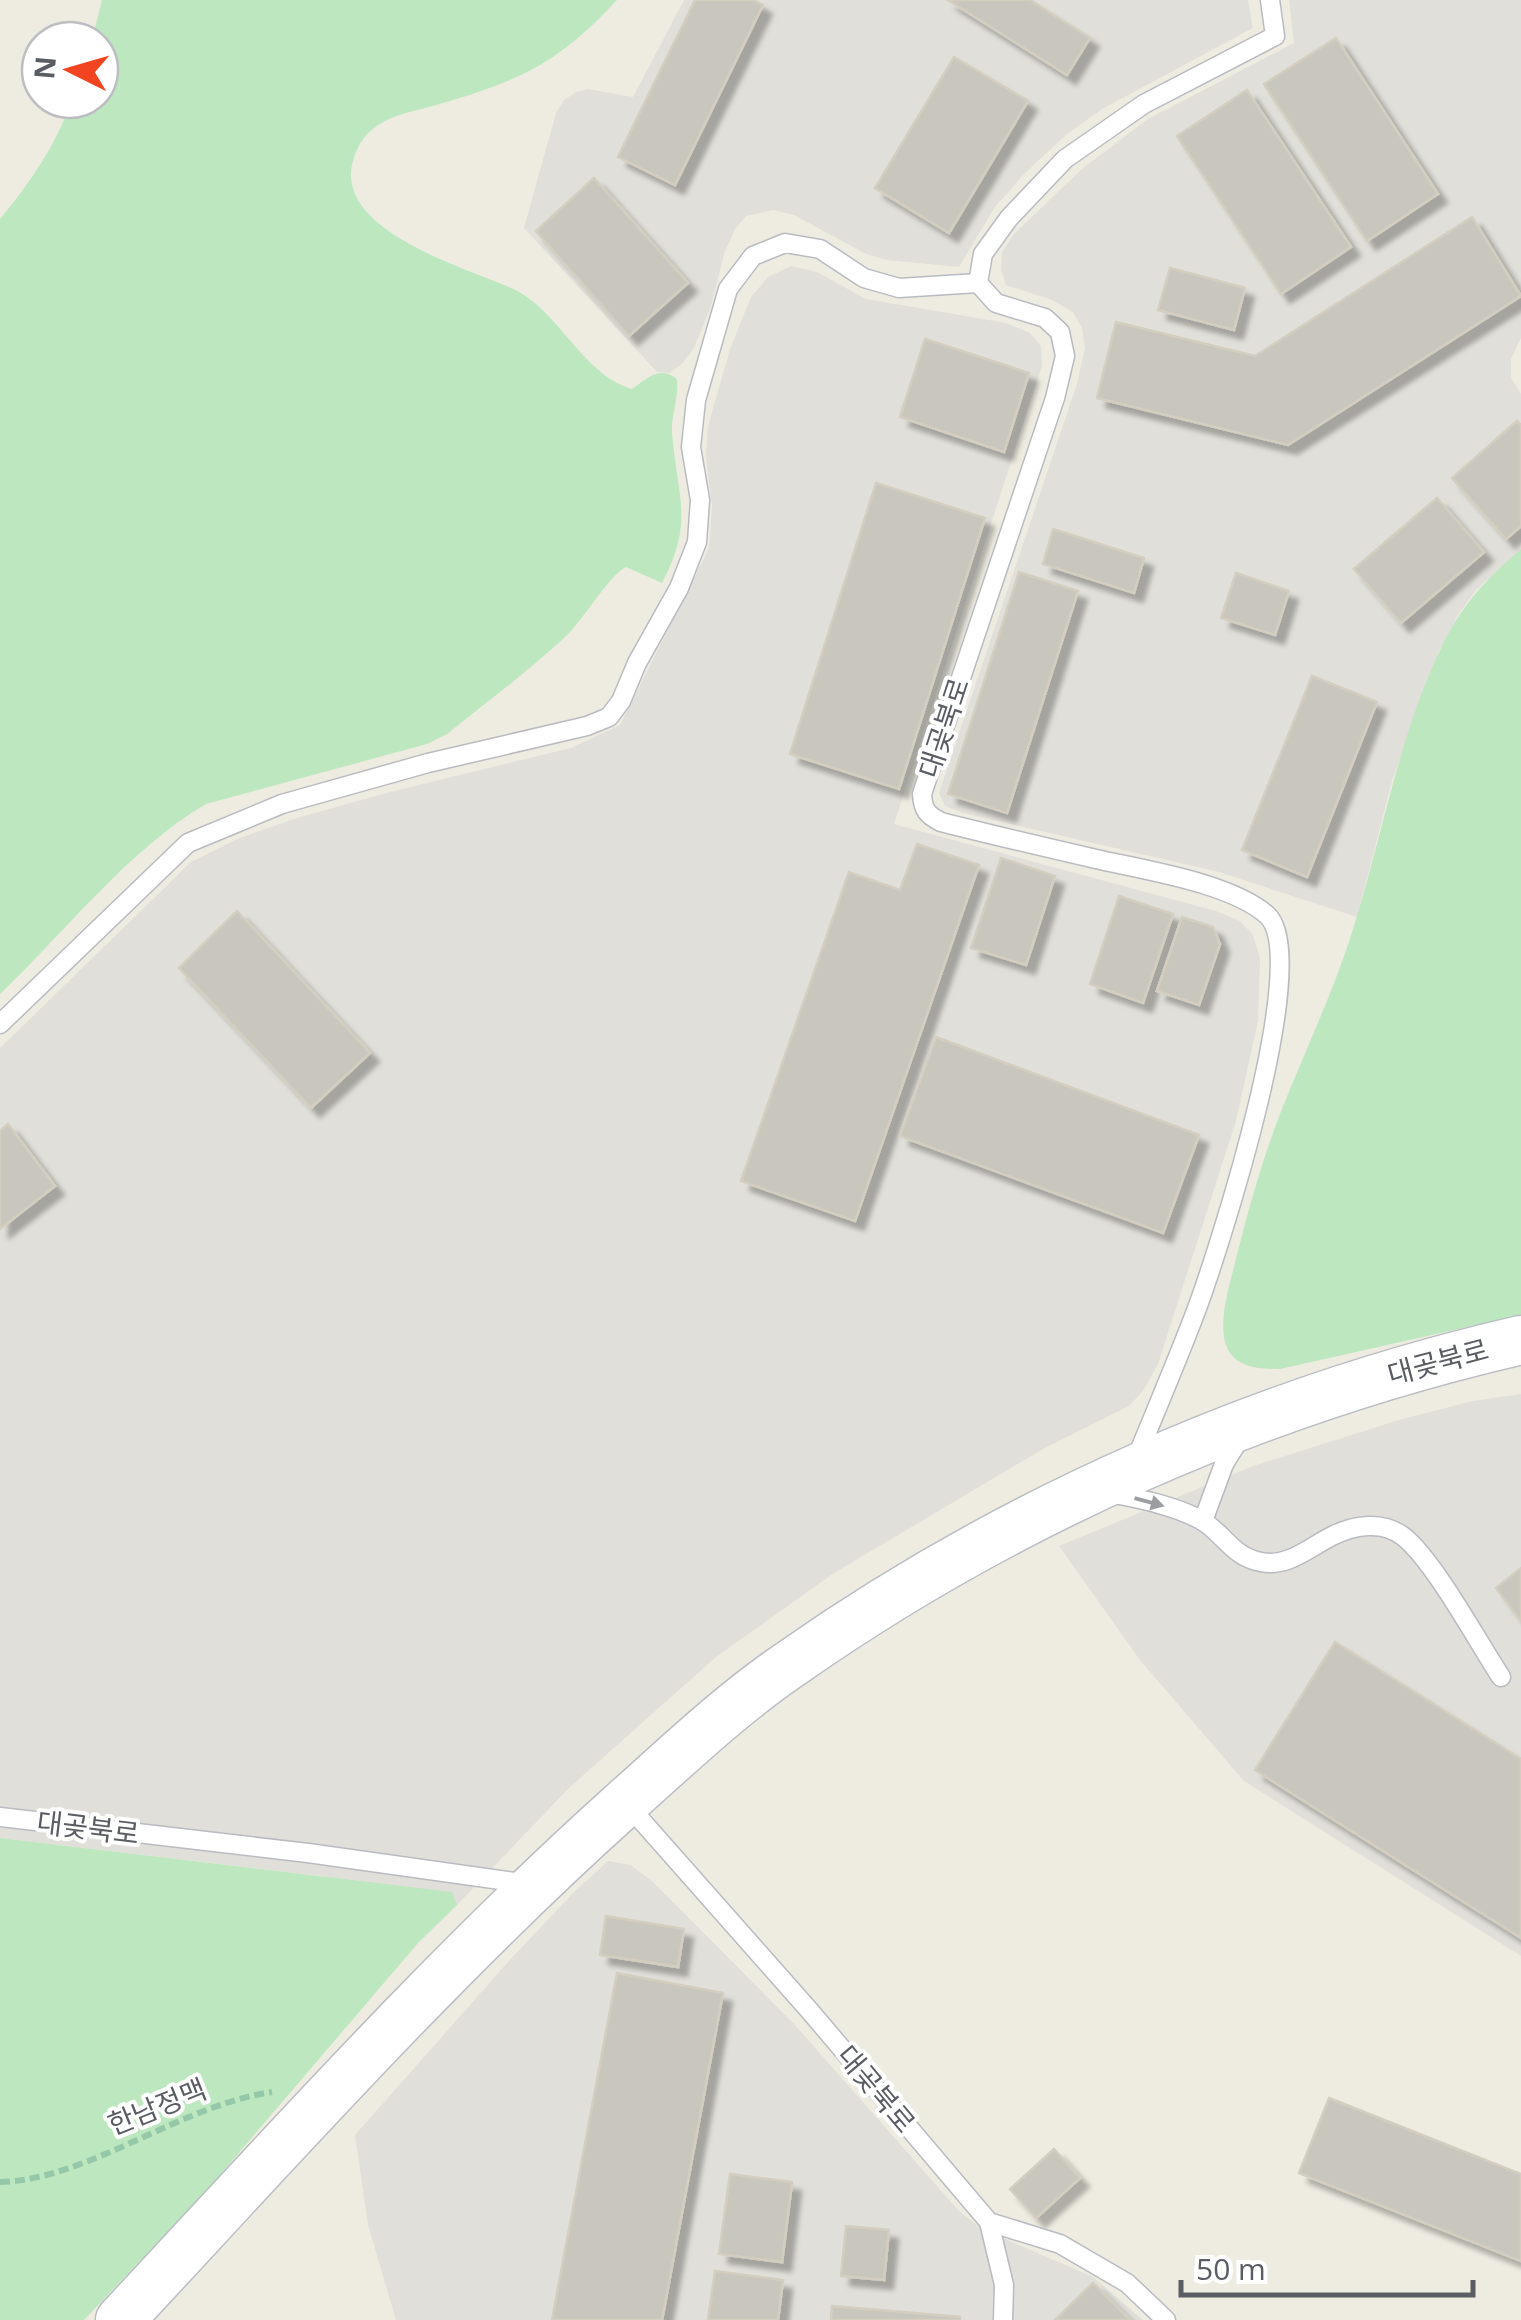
<svg xmlns="http://www.w3.org/2000/svg" width="1521" height="2320" font-family="'Open Sans','Noto Sans KR',sans-serif">
<style>
.industrial{fill:#e1dfd9}
.green{fill:#bce7bf}
.building{fill:#c9c6be;stroke:#d3cebf;stroke-width:2.5;filter:url(#shadow)}
.lines{fill:none;stroke-linecap:round;stroke-linejoin:round}
.lane-casing{stroke:#b9bbc1;stroke-width:21}
.secondary-casing{stroke:#babdc4;stroke-width:51}
.path{stroke:#94c8a8;stroke-width:6;stroke-dasharray:10 5;stroke-linecap:butt}
.lane{stroke:#fff;stroke-width:18}
.secondary{stroke:#fff;stroke-width:48}
.oneway{fill:#9c9ea1}
.labels{text-anchor:middle;stroke-width:8;stroke-linejoin:round;paint-order:stroke}
.street-label{font-size:28px;fill:#5a5d63;stroke:#fff}
</style>
<defs>
<filter id="shadow"><feDropShadow dx="9" dy="9" stdDeviation="2.5" flood-color="#0004"/></filter>
</defs>
<rect width="100%" height="100%" fill="#eeece1"/>
<g class="industrial">
<polygon points="684,0 1248,0 1253,28 1102,109 1066,135 1025,173 995,207 959,267 887,260 866,254 794,215 773,210 746,216 735,229 724,254 711,306 694,348 682,364 669,373 657,372 524,228 556,113 564,100 576,92 588,89 633,97"/>
<polygon points="1289,0 1521,0 1521,338 1511,359 1511,378 1521,394 1521,549 1476,590 1458,615 1439,651 1392,781 1357,917 1219,872 963,813 945,806 939,793 1077,384 1085,348 1082,328 1073,312 1052,300 1006,285 1001,270 1002,252 1014,234 1083,168 1148,119 1294,43"/>
<polygon points="791,266 817,272 866,299 1006,323 1030,333 1041,346 1042,366 894,824 1216,911 1240,921 1253,935 1260,958 1258,1021 1236,1121 1158,1364 1143,1391 1129,1406 1043,1449 834,1573 716,1657 569,1788 457,1905 322,1876 0,1838 0,1048 191,862 237,839 297,818 386,793 571,748 620,725 709,548 712,506 706,457 708,426 730,349 751,297 768,277"/>
<polygon points="1521,1394 1521,1956 1244,1781 1140,1660 1059,1546 1253,1466 1402,1419 1473,1401"/>
<polygon points="608,1861 631,1865 654,1883 795,2025 959,2211 982,2229 1093,2277 1143,2320 396,2320 368,2225 355,2135 508,1962 576,1890"/>
</g>
<g class="green">
<path d="M 102,0 L 617,0 C 591,28 564,53 529,71 C 500,86 467,96 436,105 C 419,110 400,113 385,121 C 367,131 359,141 353,161 C 333,230 464,267 511,288 C 559,309 581,374 632,389 C 647,378 660,365 677,379 C 679,398 671,415 672,433 C 677,497 695,521 662,583 L 626,567 C 608,576 584,620 564,638 C 527,672 486,703 447,734 L 427,744 L 206,804 C 130,848 64,933 0,994 L 0,219 C 30,183 56,145 72,100 L 100,100 L 100,40 L 92,40 Z"/>
<path d="M 1521,549 L 1521,1315 L 1280,1369 C 1258,1369 1232,1368 1225,1342 C 1219,1316 1230,1284 1236,1259 C 1248,1211 1262,1161 1280,1114 C 1306,1048 1337,985 1357,916 C 1384,827 1400,734 1441,648 C 1460,607 1487,578 1521,549 Z"/>
<polygon points="0,1838 452,1892 457,1905 418,1943 208,2189 84,2320 0,2320"/>
</g>
<g class="building">
<polygon points="695,0 753,0 763,5 675,185 618,157"/>
<polygon points="948,0 1030,0 1090,38 1067,75"/>
<polygon points="1336,38 1438,194 1367,241 1264,84"/>
<polygon points="954,57 1028,101 949,233 875,188"/>
<polygon points="1247,90 1351,247 1281,294 1177,136"/>
<polygon points="594,178 688,283 629,336 536,231"/>
<polygon points="1472,217 1521,296 1288,445 1097,398 1116,322 1255,356"/>
<polygon points="1170,268 1245,288 1234,330 1158,310"/>
<polygon points="925,339 1029,373 1004,452 900,417"/>
<polygon points="1517,421 1521,425 1521,526 1506,539 1452,478"/>
<polygon points="876,483 985,518 899,789 790,754"/>
<polygon points="1437,498 1484,552 1401,623 1354,569"/>
<polygon points="1053,529 1144,558 1134,593 1043,564"/>
<polygon points="1019,572 1078,591 1007,813 948,794"/>
<polygon points="1236,573 1289,591 1275,635 1221,618"/>
<polygon points="1312,676 1377,702 1307,877 1242,850"/>
<polygon points="917,844 979,865 855,1221 741,1181 849,872 900,890"/>
<polygon points="1001,858 1055,876 1026,965 971,948"/>
<polygon points="1119,896 1173,914 1143,1003 1090,984"/>
<polygon points="237,911 370,1053 311,1108 179,968"/>
<polygon points="1182,917 1213,927 1220,944 1199,1005 1157,991"/>
<polygon points="936,1037 1199,1135 1163,1233 900,1136"/>
<polygon points="8,1124 55,1186 0,1229 0,1131"/>
<polygon points="1521,1568 1521,1621 1496,1588"/>
<polygon points="1335,1642 1521,1759 1521,1938 1255,1770"/>
<polygon points="606,1916 684,1929 678,1967 600,1955"/>
<polygon points="617,1973 723,1993 662,2320 552,2320"/>
<polygon points="1329,2098 1521,2174 1521,2261 1299,2173"/>
<polygon points="1054,2149 1080,2178 1036,2218 1010,2189"/>
<polygon points="730,2174 792,2182 782,2262 719,2254"/>
<polygon points="846,2226 889,2230 884,2280 841,2276"/>
<polygon points="715,2271 783,2280 778,2320 708,2320"/>
<polygon points="1093,2283 1130,2320 1055,2320"/>
<polygon points="832,2306 960,2317 960,2320 831,2320"/>
</g>
<g class="lines">
<defs>
<g id="lane">
<polyline points="0,1024 188,843 282,804 428,763 587,726 609,717 621,701 637,663 679,588 697,542 700,500 691,447 696,400 728,289 753,256 785,243 820,249 864,278 899,288 978,283"/>
<path d="M 1136,1459 C 1156,1410 1177,1361 1196,1311 C 1218,1252 1314,957 1267,915 C 1231,883 1144,870 1096,859 C 1044,847 992,835 941,822 C 927,815 923,810 922,794 L 1055,398 L 1065,356 L 1060,332 L 1045,318 L 996,303 L 978,283 L 983,254 L 1009,218 L 1065,159 L 1144,104 L 1275,36 L 1270,0"/>
<path d="M 1110,1493 C 1140,1499 1172,1505 1199,1519 C 1223,1531 1230,1556 1261,1562 C 1287,1568 1310,1547 1332,1536 C 1354,1525 1383,1520 1404,1537 C 1434,1561 1478,1642 1501,1677"/>
<polyline points="1203,1521 1224,1464 1242,1435"/>
<polyline points="626,1803 809,2010 989,2222 1060,2244 1127,2283 1166,2320"/>
<polyline points="0,1817 308,1853 528,1884"/>
<polyline points="989,2222 1004,2285 1003,2320"/>
</g>
<path id="secondary" d="M 120,2320 C 283,2145 443,1966 621,1806 C 675,1758 729,1706 789,1665 C 1008,1511 1261,1400 1521,1340"/>
</defs>
<use href="#lane" class="lane-casing"/>
<use href="#secondary" class="secondary-casing"/>
<path class="path" d="M 0,2182 C 88,2180 180,2105 272,2092"/>
<use href="#lane" class="lane"/>
<use href="#secondary" class="secondary"/>
</g>
<defs><path id="oneway-solid" d="M-6-.8H1V-3.2L6.5 0L1 3.2V.8H-6Z" transform="scale(2.5)"/></defs>
<use class="oneway" href="#oneway-solid" transform="translate(1149 1502) rotate(15)"/>
<g class="labels">
<g class="street-label">
<text transform="translate(944 728) rotate(-72)" y="10">대곶북로</text>
<text transform="translate(1438 1362) rotate(-15)" y="10">대곶북로</text>
<text transform="translate(88 1828) rotate(7)" y="10">대곶북로</text>
<text transform="translate(876 2089) rotate(50)" y="10">대곶북로</text>
<text transform="translate(157 2107) rotate(-22)" y="10">한남정맥</text>
</g>
</g>
<g transform="translate(70 70) rotate(275)"><circle r="48" fill="#ffffff" stroke="#bdbec1" stroke-width="2.5"/>
<path d="M0-8L18 38L0 25L-18 38Z" fill="#f34422"/>
<text y="-15" font-size="28" font-weight="bold" text-anchor="middle" fill="#5a5d63">N</text>
</g>
<path d="M1181 2280v15h292v-15" fill="none" stroke="#5a5d63" stroke-width="5"/>
<text x="1196" y="2280" font-size="30" fill="#5a5d63" stroke="#ffffff" stroke-width="8" paint-order="stroke">50 m</text>
</svg>
